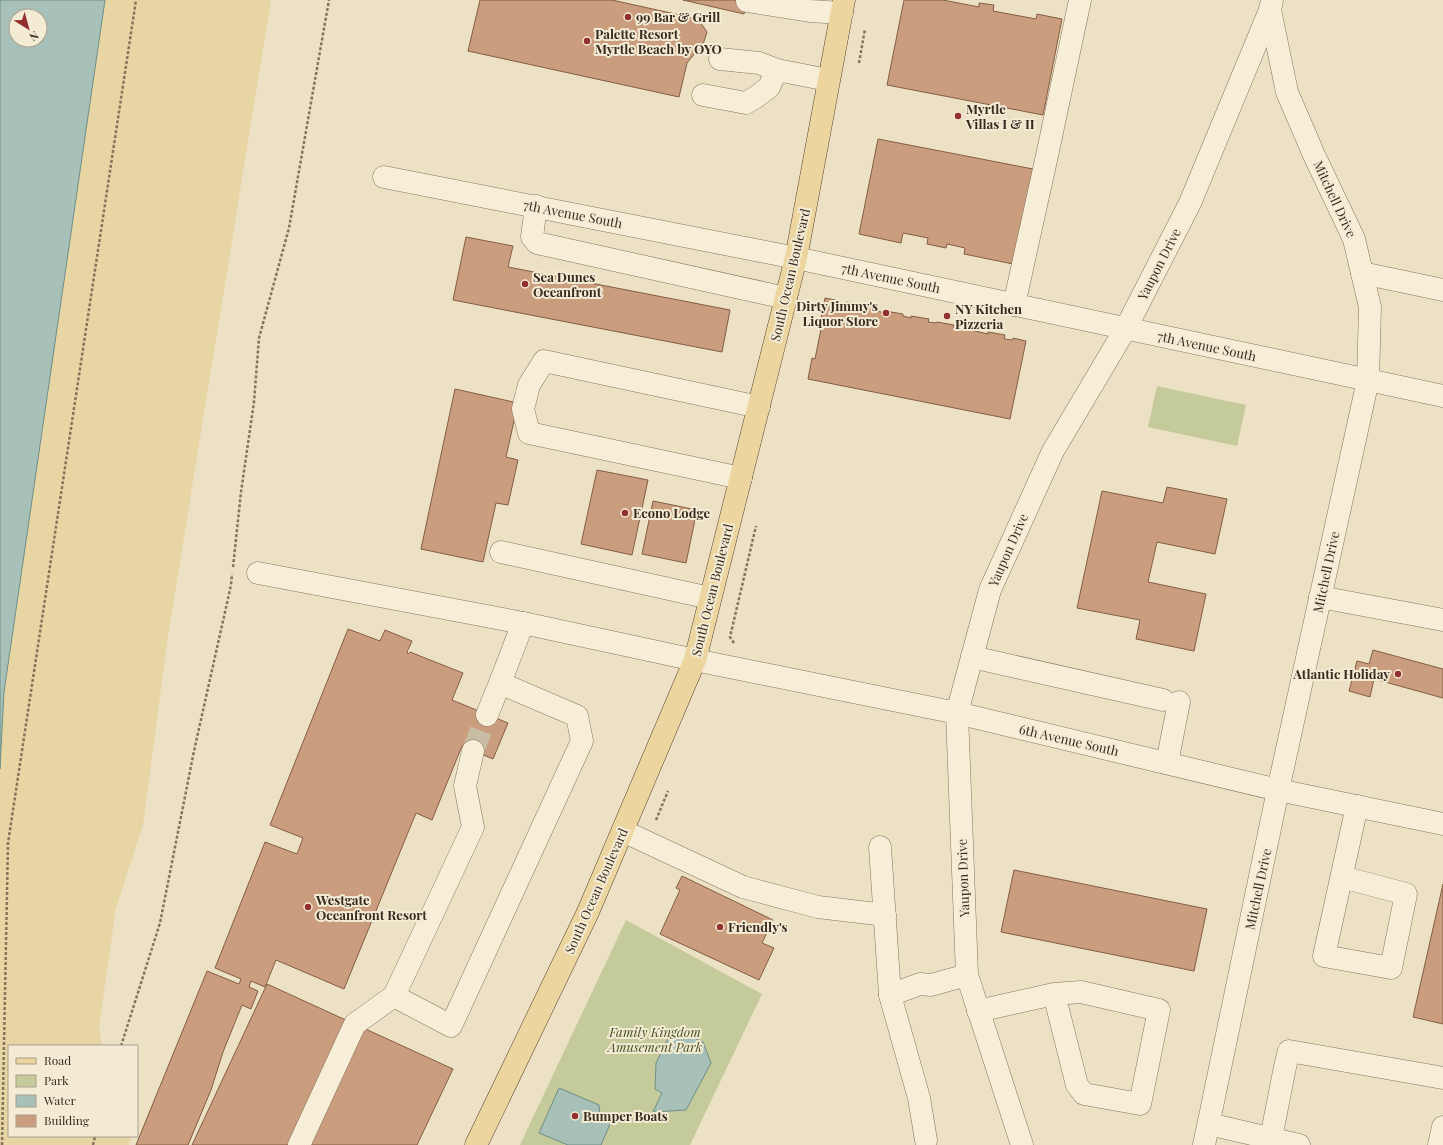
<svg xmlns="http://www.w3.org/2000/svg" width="1443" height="1145" font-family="'Playfair Display',serif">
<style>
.green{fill:#c4ca99}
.sand{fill:#e7d5a4}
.water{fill:#a7c0b8;stroke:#6e8e86;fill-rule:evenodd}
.building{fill:#c99d7d;stroke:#845d43}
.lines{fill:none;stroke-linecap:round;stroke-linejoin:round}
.minor-tunnel{stroke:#c8bda4;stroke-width:22;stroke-dasharray:22 11;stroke-linecap:butt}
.minor-casing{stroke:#86735c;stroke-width:23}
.major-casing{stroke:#544130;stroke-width:23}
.path{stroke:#86735c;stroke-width:2.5;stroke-dasharray:3 2;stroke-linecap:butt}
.minor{stroke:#f7eed8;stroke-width:22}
.major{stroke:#edd59f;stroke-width:22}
.poi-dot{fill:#932f2f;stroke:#f4ebd4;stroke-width:1.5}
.labels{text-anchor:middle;stroke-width:4;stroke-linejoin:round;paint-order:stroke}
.poi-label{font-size:13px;font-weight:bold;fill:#372b1f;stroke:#f4ebd4;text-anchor:start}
.street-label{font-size:13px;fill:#372b1f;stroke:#f4ebd4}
.park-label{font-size:13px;font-style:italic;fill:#475327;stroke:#f4ebd4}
</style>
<rect width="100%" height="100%" fill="#ece1c5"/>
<g class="green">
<polygon points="1157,386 1246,405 1237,446 1148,427"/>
<polygon points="626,920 762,994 690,1145 520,1145"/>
</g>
<polygon class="sand" points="105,0 271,0 168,636 143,825 116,908 99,1027 102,1046 9,1046 9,1136 131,1136 129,1145 0,1145 0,769 4,692"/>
<g class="water">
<path d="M 0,0 L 105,0 L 4,692 L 0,769 ZM 16,16 L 40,16 L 40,40 L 16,40 Z"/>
<polygon points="684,1033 703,1042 711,1063 686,1110 653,1112 662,1093 655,1089 656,1063 669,1037"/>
<polygon points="559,1088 599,1105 600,1115 605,1117 614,1115 601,1145 568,1145 539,1133"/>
</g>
<g class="building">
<polygon points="480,0 612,0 698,19 707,32 700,54 695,53 687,63 679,97 468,51"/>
<polygon points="683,0 747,0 744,14"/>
<polygon points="904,0 943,0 979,7 979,3 994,5 993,11 1036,19 1037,14 1062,19 1043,115 887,85"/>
<polygon points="878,139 1033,169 1013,264 964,254 965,248 947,244 946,248 927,244 928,238 903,233 901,243 859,234"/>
<polygon points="466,237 513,246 508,267 730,310 722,352 453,300"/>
<polygon points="825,298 840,301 839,304 846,305 847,302 877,308 877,311 885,313 885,311 903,314 903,316 911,318 911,316 929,319 928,322 937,323 937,322 954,325 953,327 961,329 962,328 988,334 988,332 1005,335 1004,339 1013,340 1013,338 1026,341 1010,419 808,379 812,358 815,359 823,319 821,318"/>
<polygon points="455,389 518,403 506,457 518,460 508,505 496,503 483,562 421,549"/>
<polygon points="597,470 648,480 632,555 581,544"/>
<polygon points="1167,487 1227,499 1215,554 1157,542 1148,582 1206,594 1194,651 1136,639 1140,620 1077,608 1102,491 1163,503"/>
<polygon points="653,501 697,510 686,563 642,554"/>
<polygon points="348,629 380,641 385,630 412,641 407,652 408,654 410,652 463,673 452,700 508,723 493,759 462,746 432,820 416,813 344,989 276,960 265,987 251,981 249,987 258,991 251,1009 242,1005 223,1052 211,1090 188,1145 136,1145 207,971 239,984 241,979 215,968 265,842 297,854 303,838 270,825"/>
<polygon points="1373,650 1443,669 1443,698 1374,679 1370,697 1349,691 1357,661 1369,664"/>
<polygon points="1014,870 1207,909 1194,971 1001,932"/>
<polygon points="682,876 773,920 762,943 774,948 759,980 660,934 680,890 676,888"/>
<polygon points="1443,884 1443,1024 1413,1017"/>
<polygon points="267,984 453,1069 417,1145 192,1145"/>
</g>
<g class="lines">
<polyline class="minor-tunnel" points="473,751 487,715"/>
<defs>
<g id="minor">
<polyline points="747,1 810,11 842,13"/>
<polyline points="720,59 759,63 777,70 828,80"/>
<polyline points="703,95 746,103 756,97 769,87 777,70"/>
<polyline points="384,177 796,258 1443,396"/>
<polyline points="536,206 532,237 537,243 786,298"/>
<polyline points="1362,273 1443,290"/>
<polyline points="1014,305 1048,151 1080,0"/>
<polyline points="741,478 529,433 523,409 529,385 544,361 759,407"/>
<polyline points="501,552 710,598"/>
<polyline points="258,573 523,623 695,660 957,713 1278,790 1443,824"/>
<polyline points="1320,597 1443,620"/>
<polyline points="972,657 1163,700"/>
<polyline points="500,683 523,623"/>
<polyline points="473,751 465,786 473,827 394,996 451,1026 582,741 577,716 500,683 487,715"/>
<polyline points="1167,763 1179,702"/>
<polyline points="623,831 743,887 818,907 885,915"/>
<polyline points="880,847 890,995 919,1098 926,1140"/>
<polyline points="1342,877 1406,894 1391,968 1324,956 1357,806"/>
<polyline points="890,995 920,984 931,985 967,975"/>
<polyline points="978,1011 1054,994 1081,992 1159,1010 1140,1104 1084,1094 1077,1085 1054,994"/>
<polyline points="1209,1124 1299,1145"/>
<polyline points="1271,1138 1285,1067 1289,1051 1443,1078"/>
<polyline points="299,1145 355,1024 394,996"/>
<polyline points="1022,1145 967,975 957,713 990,590 1053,451 1126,328 1190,203 1270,10 1272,0"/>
<polyline points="1204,1145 1278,790 1368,380 1370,307 1354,239 1314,155 1287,92 1270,10"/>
<polyline points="1439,1145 1443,1127"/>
</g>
<polyline id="major" points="476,1145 588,912 695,660 796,258 844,0"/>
</defs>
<use href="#minor" class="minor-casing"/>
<use href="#major" class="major-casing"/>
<g class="path">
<polyline points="859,63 865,29"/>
<polyline points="233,567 241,492 254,402 259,338 289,228 329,0"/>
<polyline points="734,643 730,637 756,526"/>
<polyline points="656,820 668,791"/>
<polyline points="121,1046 160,923 194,751 231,585 232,574"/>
<polyline points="2,1145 8,843 136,0"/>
<polyline points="93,1145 95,1136"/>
</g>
<use href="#minor" class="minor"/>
<use href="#major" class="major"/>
</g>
<g class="poi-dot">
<circle cx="628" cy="17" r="4"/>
<circle cx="587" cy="41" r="4"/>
<circle cx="958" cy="116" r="4"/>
<circle cx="525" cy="284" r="4"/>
<circle cx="886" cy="313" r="4"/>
<circle cx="947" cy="316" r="4"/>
<circle cx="625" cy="513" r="4"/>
<circle cx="1398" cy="674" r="4"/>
<circle cx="308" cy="907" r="4"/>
<circle cx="720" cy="927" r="4"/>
<circle cx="575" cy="1116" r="4"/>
</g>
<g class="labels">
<g class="poi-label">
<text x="636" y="22">99 Bar &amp; Grill</text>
<text x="595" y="39">Palette Resort<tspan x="595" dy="15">Myrtle Beach by OYO</tspan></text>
<text x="966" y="114">Myrtle<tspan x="966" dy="15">Villas I &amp; II</tspan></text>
<text x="533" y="282">Sea Dunes<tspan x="533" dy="15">Oceanfront</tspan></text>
<text x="878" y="311" text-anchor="end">Dirty Jimmy's<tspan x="878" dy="15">Liquor Store</tspan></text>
<text x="955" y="314">NY Kitchen<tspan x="955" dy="15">Pizzeria</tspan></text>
<text x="633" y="518">Econo Lodge</text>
<text x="1390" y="679" text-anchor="end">Atlantic Holiday</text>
<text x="316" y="905">Westgate<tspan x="316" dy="15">Oceanfront Resort</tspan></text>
<text x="728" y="932">Friendly's</text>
<text x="583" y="1121">Bumper Boats</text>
</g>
<g class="street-label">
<text transform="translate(1335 199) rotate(65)" y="5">Mitchell Drive</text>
<text transform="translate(573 214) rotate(11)" y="5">7th Avenue South</text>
<text transform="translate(1159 264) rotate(-63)" y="5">Yaupon Drive</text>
<text transform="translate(790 275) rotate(-77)" y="5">South Ocean Boulevard</text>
<text transform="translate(891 278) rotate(12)" y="5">7th Avenue South</text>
<text transform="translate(1207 346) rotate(12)" y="5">7th Avenue South</text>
<text transform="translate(1008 550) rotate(-66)" y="5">Yaupon Drive</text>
<text transform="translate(1326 572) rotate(-78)" y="5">Mitchell Drive</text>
<text transform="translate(712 590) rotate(-76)" y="5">South Ocean Boulevard</text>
<text transform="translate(1069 740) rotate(13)" y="5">6th Avenue South</text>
<text transform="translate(963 878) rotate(-92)" y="5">Yaupon Drive</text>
<text transform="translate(1258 889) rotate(-78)" y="5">Mitchell Drive</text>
<text transform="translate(596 891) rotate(-66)" y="5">South Ocean Boulevard</text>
</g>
<g class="park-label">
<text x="655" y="1037">Family Kingdom<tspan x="655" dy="15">Amusement Park</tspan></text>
</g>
</g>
<rect x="8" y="1045" width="130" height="92" fill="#f4ebd4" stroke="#a89e8c"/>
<rect x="16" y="1058" width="20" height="6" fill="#edd59f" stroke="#a89e8c"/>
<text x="44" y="1065" font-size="12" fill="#372b1f">Road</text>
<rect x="16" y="1075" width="20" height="12" fill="#c4ca99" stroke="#a89e8c"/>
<text x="44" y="1085" font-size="12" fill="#372b1f">Park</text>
<rect x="16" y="1095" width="20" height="12" fill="#a7c0b8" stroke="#a89e8c"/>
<text x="44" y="1105" font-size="12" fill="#372b1f">Water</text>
<rect x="16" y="1115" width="20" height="12" fill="#c99d7d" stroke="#a89e8c"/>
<text x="44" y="1125" font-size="12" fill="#372b1f">Building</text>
<g transform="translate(28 28) rotate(143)"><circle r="19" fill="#f4ebd4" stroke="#a89e8c"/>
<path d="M0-3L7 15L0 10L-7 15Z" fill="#932f2f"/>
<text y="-6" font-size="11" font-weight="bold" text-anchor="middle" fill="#372b1f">N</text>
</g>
</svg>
